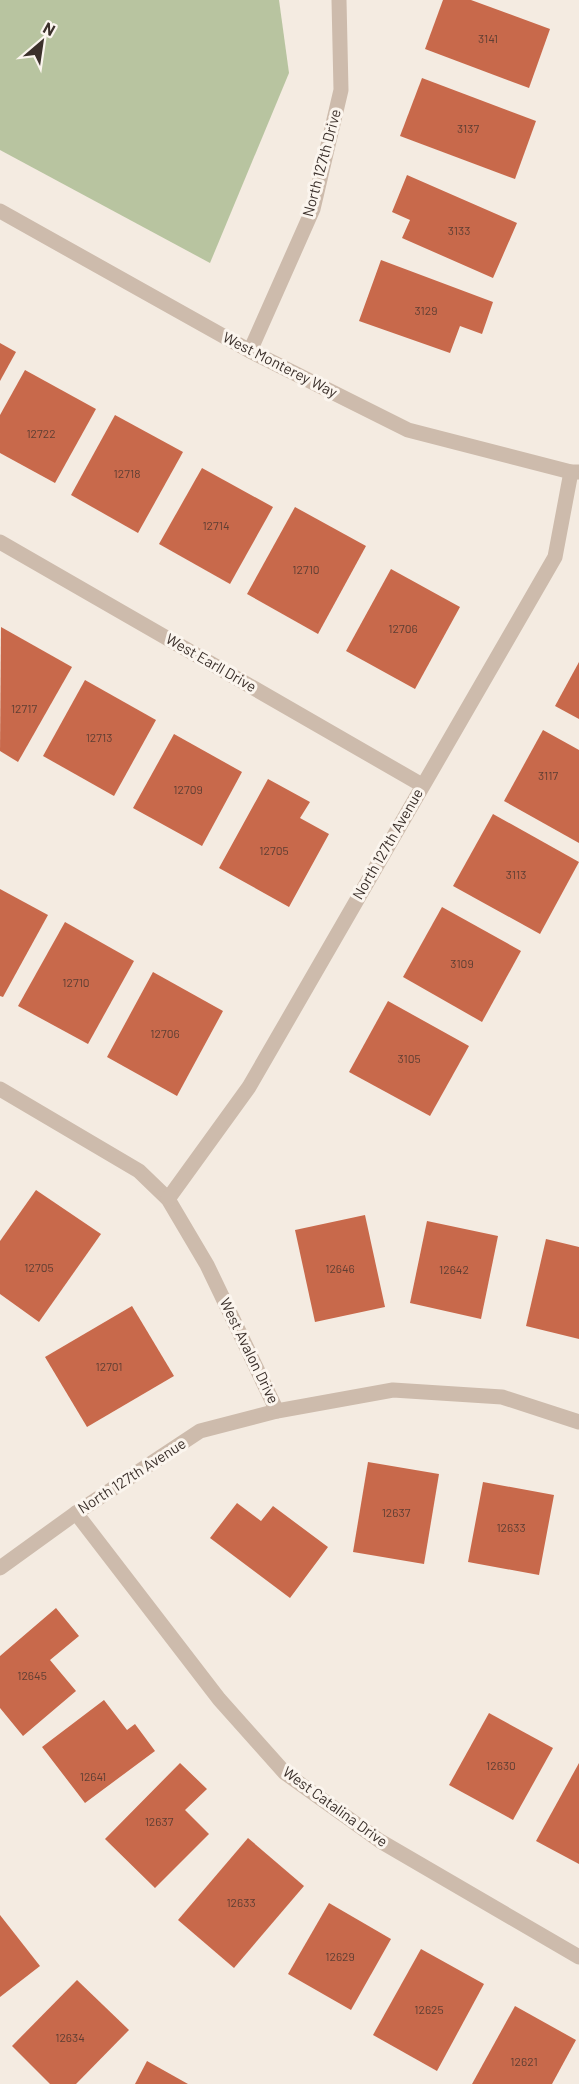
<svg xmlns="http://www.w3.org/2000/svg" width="579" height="2084" font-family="Barlow,sans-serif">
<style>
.green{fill:#b8c4a0}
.building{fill:#c8694b}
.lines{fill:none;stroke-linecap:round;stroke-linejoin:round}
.minor{stroke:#cdbbac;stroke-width:15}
.labels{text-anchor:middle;stroke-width:6;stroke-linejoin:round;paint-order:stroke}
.number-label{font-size:12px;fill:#5e3e33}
.street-label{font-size:15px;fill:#3b302b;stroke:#fbf5ee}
</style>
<rect width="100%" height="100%" fill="#f4ebe1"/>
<polygon class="green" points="0,0 279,0 289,73 210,263 0,150"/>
<g class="building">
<polygon points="443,0 471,0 550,29 529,88 425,49"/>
<polygon points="422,78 536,121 515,179 400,136"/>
<polygon points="407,175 517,223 493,278 402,238 410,220 392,212"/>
<polygon points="381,260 493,302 482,334 460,326 450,353 359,321"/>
<polygon points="0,343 16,352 0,381"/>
<polygon points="25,370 96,409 55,483 0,453 0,415"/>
<polygon points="115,415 183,452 138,533 71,495"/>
<polygon points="202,468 273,507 230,584 159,544"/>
<polygon points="295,507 366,546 318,634 247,594"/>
<polygon points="391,569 460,607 415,689 346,651"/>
<polygon points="1,627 72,667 18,762 0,751"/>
<polygon points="579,662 579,719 555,706"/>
<polygon points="85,680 156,720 114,796 43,756"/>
<polygon points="543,730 579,750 579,843 504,801"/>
<polygon points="174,734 242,772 202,846 133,808"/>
<polygon points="268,779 310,802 300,818 329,834 289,907 219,868"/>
<polygon points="493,814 579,862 540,934 453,886"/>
<polygon points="0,889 48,915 3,997 0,996"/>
<polygon points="442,907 521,951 482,1022 403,977"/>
<polygon points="65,922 134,961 88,1044 18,1006"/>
<polygon points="153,972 223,1011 177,1096 107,1057"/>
<polygon points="388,1001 469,1046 430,1116 349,1072"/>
<polygon points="36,1190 101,1234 39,1322 0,1294 0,1241"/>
<polygon points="365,1215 385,1307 315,1322 295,1230"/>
<polygon points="427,1221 498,1236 481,1319 410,1303"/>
<polygon points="546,1239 579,1247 579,1339 526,1326"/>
<polygon points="132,1306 174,1376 87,1427 45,1357"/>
<polygon points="368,1462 439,1474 424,1564 353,1552"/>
<polygon points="483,1482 554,1495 539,1575 468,1562"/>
<polygon points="237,1503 261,1521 273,1506 328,1547 290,1598 210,1538"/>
<polygon points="56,1608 79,1636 50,1660 76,1691 23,1736 0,1708 0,1656"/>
<polygon points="104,1700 127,1730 135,1724 155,1751 85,1803 42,1747"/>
<polygon points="489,1713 553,1748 513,1820 449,1785"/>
<polygon points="180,1763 207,1789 185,1810 209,1834 155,1888 105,1839"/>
<polygon points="579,1763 579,1864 536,1841"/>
<polygon points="248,1838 304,1886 234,1968 178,1920"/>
<polygon points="329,1903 391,1939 351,2010 288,1974"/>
<polygon points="0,1915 40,1966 0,1997"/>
<polygon points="421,1949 484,1984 437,2071 373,2035"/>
<polygon points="77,1980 129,2030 76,2084 50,2084 12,2046"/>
<polygon points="515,2006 576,2040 552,2084 472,2084"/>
<polygon points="147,2061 188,2084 135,2084"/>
</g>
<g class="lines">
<g class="minor">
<polyline points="0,211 250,351 408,430 571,472 579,472"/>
<polyline points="250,351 313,209 341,90 339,0"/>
<polyline points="0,542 422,785"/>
<polyline points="0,1089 139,1171 168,1199 207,1265 277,1411"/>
<polyline points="168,1199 249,1087 555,557 571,472"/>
<polyline points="76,1513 219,1699 285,1773 380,1841 579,1957"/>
<polyline points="0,1568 76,1513 200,1431 277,1411 393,1390 502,1397 579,1422"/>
</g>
</g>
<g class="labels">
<g class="number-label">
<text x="488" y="43">3141</text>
<text x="468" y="133">3137</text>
<text x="459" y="235">3133</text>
<text x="426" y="315">3129</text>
<text x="41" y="438">12722</text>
<text x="127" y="478">12718</text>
<text x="216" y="530">12714</text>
<text x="306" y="574">12710</text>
<text x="403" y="633">12706</text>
<text x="24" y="713">12717</text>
<text x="99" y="742">12713</text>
<text x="548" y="780">3117</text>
<text x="188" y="794">12709</text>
<text x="274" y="855">12705</text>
<text x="516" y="879">3113</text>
<text x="462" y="968">3109</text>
<text x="76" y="987">12710</text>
<text x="165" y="1038">12706</text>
<text x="409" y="1063">3105</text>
<text x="39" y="1272">12705</text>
<text x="340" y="1273">12646</text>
<text x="454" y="1274">12642</text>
<text x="109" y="1371">12701</text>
<text x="396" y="1517">12637</text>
<text x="511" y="1532">12633</text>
<text x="32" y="1680">12645</text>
<text x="501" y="1770">12630</text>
<text x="93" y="1781">12641</text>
<text x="159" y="1826">12637</text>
<text x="241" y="1907">12633</text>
<text x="340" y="1961">12629</text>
<text x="429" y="2014">12625</text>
<text x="70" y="2042">12634</text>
<text x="524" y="2066">12621</text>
</g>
<g class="street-label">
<text transform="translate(322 163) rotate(-75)" y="5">North 127th Drive</text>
<text transform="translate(280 365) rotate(27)" y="5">West Monterey Way</text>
<text transform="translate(211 663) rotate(30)" y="5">West Earll Drive</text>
<text transform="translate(388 844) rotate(-60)" y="5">North 127th Avenue</text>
<text transform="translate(249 1351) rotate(64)" y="5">West Avalon Drive</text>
<text transform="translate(132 1476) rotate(-33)" y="5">North 127th Avenue</text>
<text transform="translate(335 1807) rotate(36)" y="5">West Catalina Drive</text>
</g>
</g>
<g transform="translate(42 42) rotate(29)" stroke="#fbf5ee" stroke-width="4.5" paint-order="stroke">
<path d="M0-4.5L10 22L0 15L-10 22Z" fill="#3b302b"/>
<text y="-9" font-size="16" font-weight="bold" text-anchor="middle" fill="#3b302b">N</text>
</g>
</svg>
